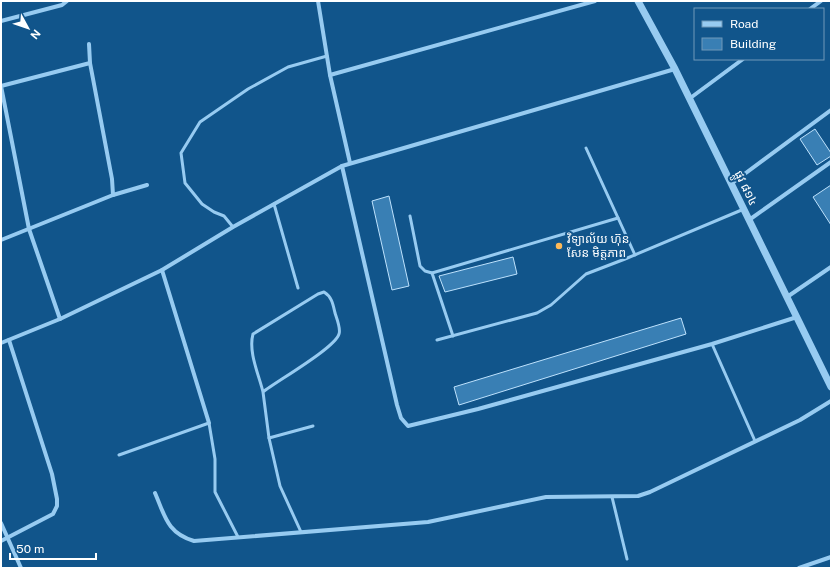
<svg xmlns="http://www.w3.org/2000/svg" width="832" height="569" font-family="'Public Sans','Noto Sans Khmer',sans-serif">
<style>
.building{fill:#397fb4;stroke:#bee2fd}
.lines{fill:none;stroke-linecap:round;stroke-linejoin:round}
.service{stroke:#97cbf1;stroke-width:3}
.minor{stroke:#97cbf1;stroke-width:4}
.tertiary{stroke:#97cbf1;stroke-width:7}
.poi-dot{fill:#ffba58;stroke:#11558b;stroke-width:1.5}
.labels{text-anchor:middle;stroke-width:4;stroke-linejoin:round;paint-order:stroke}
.street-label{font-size:12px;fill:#fff;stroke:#11558b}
.poi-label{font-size:12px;fill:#fff;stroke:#11558b;text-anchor:start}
</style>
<rect width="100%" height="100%" fill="#11558b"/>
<g class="building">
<polygon points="815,129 831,153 831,156 817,165 800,139"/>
<polygon points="831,185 831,225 813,197"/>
<polygon points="389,196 409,286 392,290 372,201"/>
<polygon points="513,257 517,274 445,292 439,276"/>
<polygon points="681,318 686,334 459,405 454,387"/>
</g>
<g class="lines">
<g class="service">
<polyline points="586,148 635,255"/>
<polyline points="274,204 298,288"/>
<polyline points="410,216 420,266 425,271 432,273"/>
<polyline points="233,227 224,216 214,212 202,204 185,183 181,153 200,122 248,89 288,67 327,56"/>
<polyline points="453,336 432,273 618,218"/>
<polyline points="437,340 537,313 551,305 586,274 625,259 744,209"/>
<polyline points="712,344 755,441"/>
<path d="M 263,392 C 259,375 248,352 253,334 L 318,294 L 324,292 C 332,297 333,304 335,313 C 337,319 341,329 339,334 C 335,348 277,381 263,392 L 269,438 L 280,486 L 301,532"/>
<polyline points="269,438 313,426"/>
<polyline points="119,455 209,423 215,459 215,492 238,537"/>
<polyline points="612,497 627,559"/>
</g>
<g class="minor">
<polyline points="318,1 330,75 350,163"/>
<polyline points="810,9 821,1"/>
<polyline points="1,21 62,5 67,1"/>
<polyline points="89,44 90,63 112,179 113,195"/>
<polyline points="330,75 595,1"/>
<polyline points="1,86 29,229 60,319"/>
<polyline points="1,86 90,63"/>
<polyline points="689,99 743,59"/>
<polyline points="342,166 397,405 401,418 408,426 478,409 712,344 797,317"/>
<polyline points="731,184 831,110"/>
<polyline points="749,220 831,162"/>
<polyline points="1,240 113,195 147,185"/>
<polyline points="162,270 209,423"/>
<polyline points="787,297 831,267"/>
<polyline points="1,343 60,319 162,270 233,227 342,166 675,69"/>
<path d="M 155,493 C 165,516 167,533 194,541 L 428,522 L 546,497 L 638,496 L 650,492 L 800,420 L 831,401"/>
<polyline points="1,523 21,568"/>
<polyline points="1,541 53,514 57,506 57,499 52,474 9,340"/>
<polyline points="799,568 831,557"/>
</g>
<polyline class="tertiary" points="638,1 675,69 831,387"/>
</g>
<circle class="poi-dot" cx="559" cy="246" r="4"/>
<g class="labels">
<g class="street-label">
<text transform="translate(746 188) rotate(64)" y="4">ផ្លូវ ៨១៤</text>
</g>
<g class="poi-label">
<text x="567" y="243">វិទ្យាល័យ ហ៊ុន<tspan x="567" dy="14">សែន មិត្តភាព</tspan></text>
</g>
</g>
<rect width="832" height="569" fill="none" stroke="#ffffff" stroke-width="4"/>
<rect x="694" y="8" width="130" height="52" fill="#11558b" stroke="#7099b9"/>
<rect x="702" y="21" width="20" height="6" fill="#97cbf1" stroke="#7099b9"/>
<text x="730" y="28" font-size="12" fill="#ffffff">Road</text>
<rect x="702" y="38" width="20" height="12" fill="#397fb4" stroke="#7099b9"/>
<text x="730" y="48" font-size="12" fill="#ffffff">Building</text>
<g transform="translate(28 28) rotate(130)" stroke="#11558b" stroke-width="3" paint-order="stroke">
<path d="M0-3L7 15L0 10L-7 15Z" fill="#ffffff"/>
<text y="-6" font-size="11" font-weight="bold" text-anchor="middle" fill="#ffffff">N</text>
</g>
<path d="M10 553v6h86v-6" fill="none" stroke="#ffffff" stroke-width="2"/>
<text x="16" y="553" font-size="12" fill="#ffffff" stroke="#11558b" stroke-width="3" paint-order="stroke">50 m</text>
</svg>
